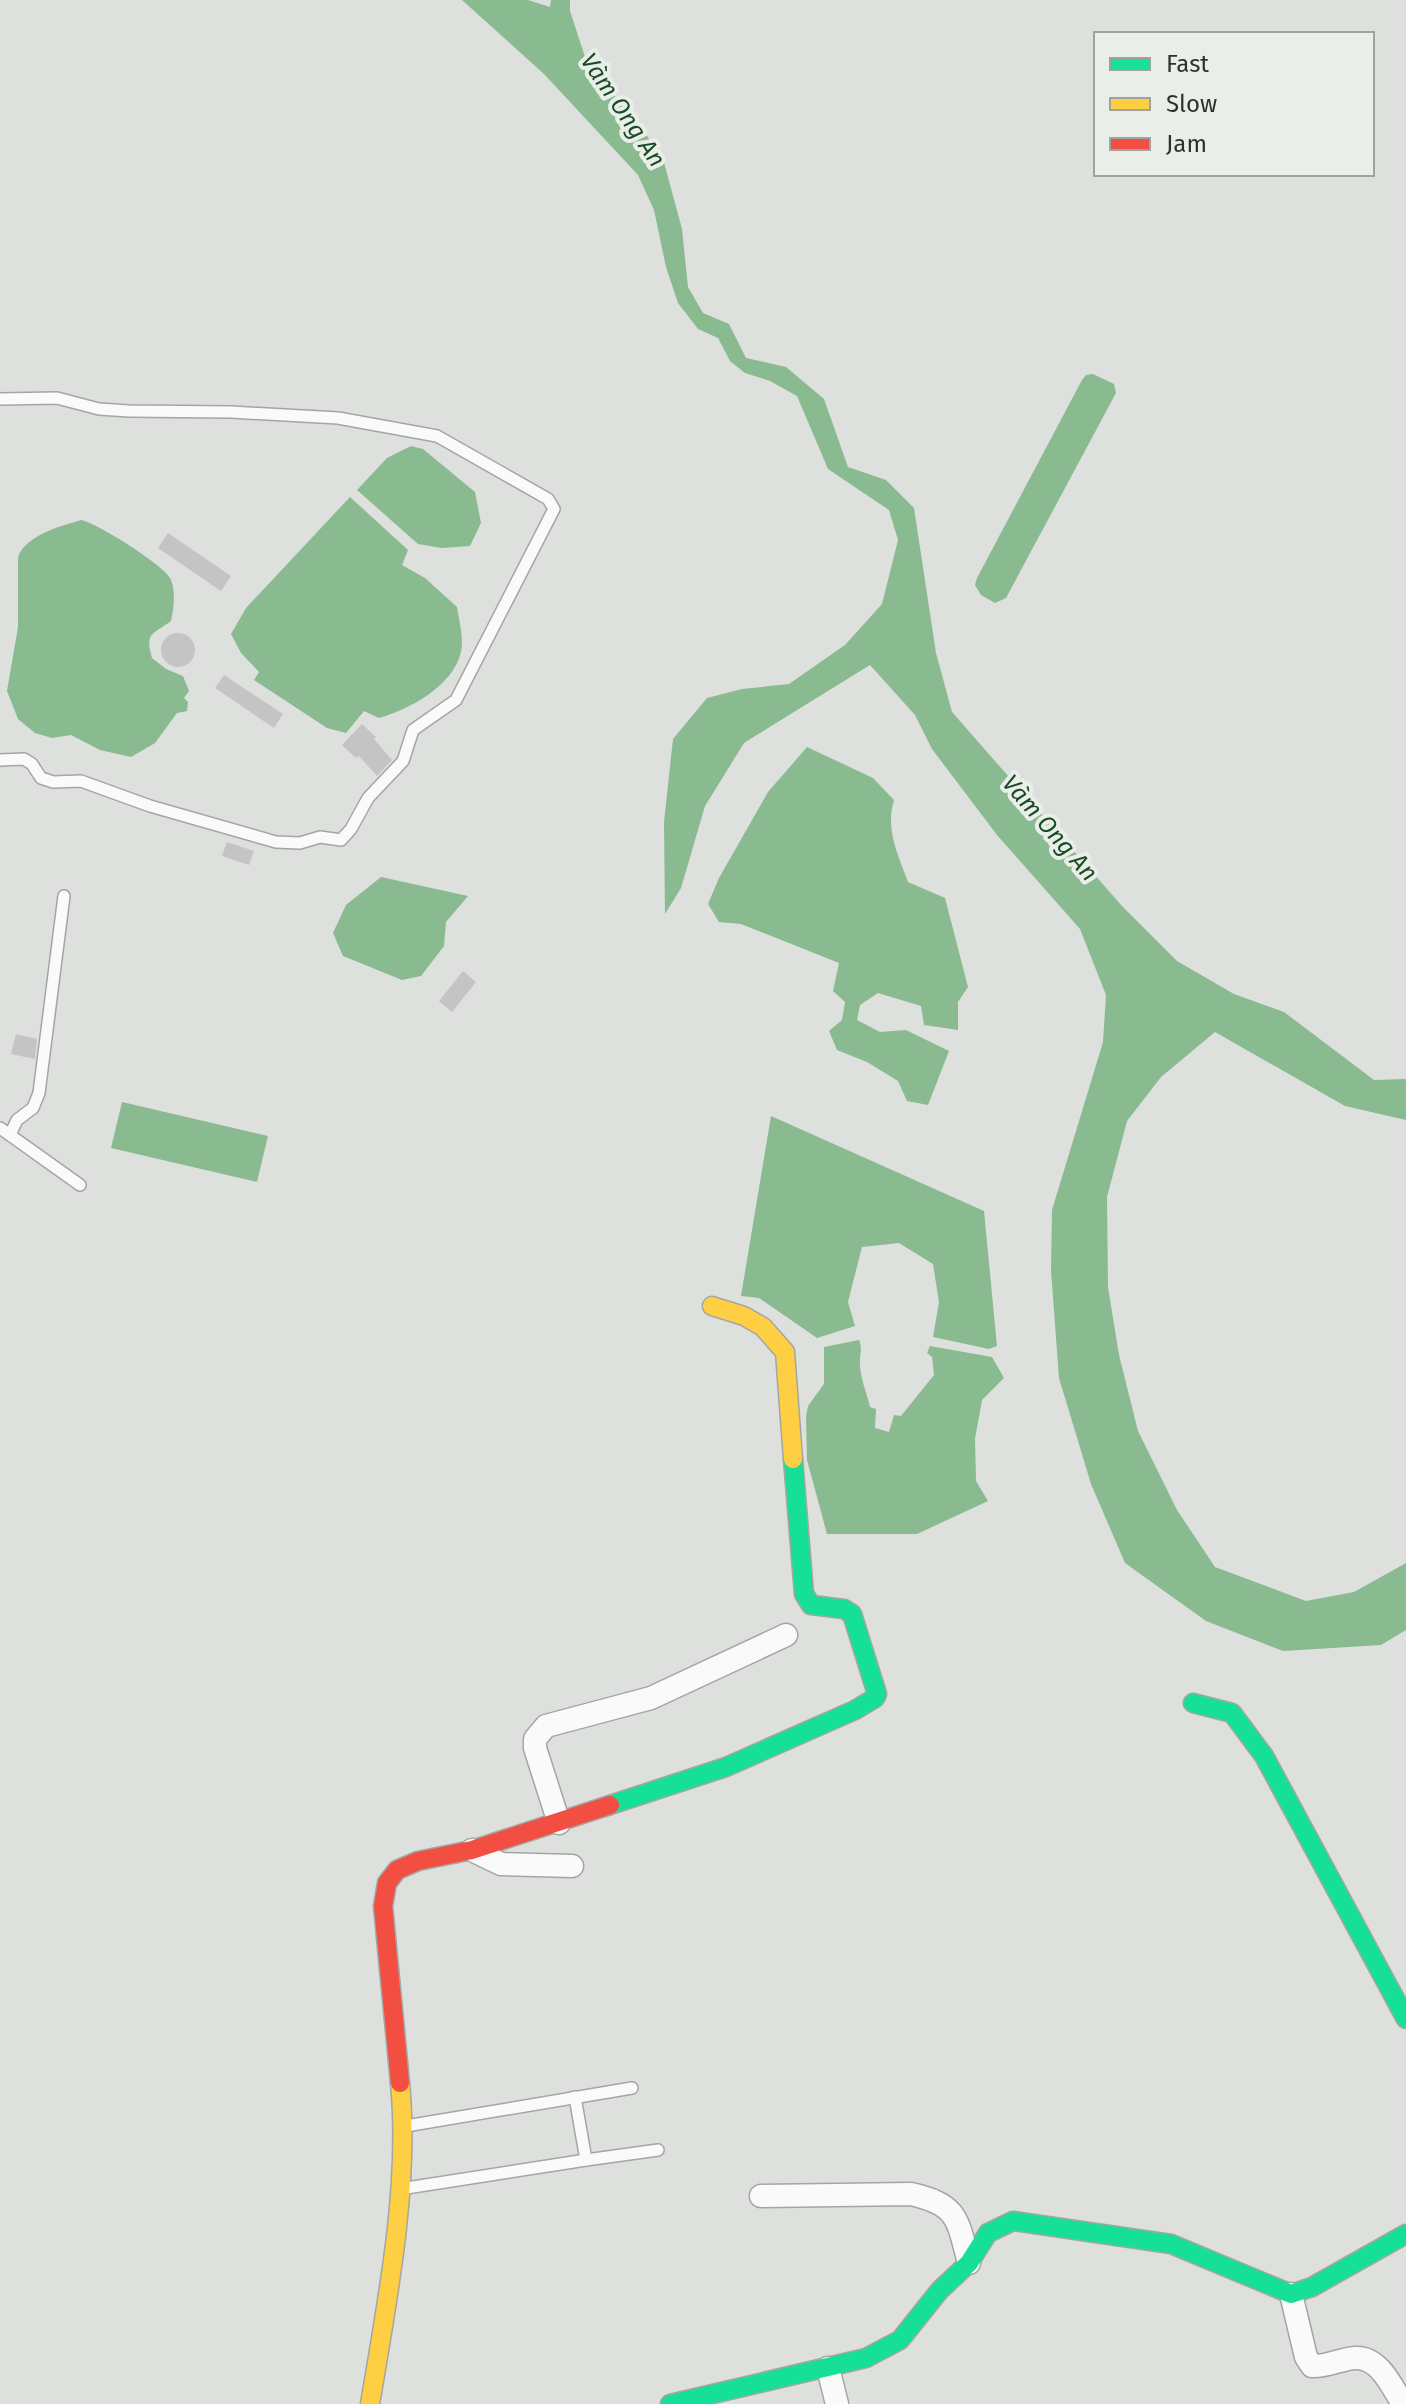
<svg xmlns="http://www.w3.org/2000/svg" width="1406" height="2404" font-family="'Fira Sans',sans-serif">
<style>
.water{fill:#89ba90}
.building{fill:#c3c4c3}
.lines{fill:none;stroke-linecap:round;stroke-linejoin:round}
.lane-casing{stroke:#a3a6a3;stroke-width:14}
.street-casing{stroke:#a3a6a3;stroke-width:25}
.fast-casing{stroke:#a3a6a3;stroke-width:21}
.slow-casing{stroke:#a3a6a3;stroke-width:21}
.jam-casing{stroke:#a3a6a3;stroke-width:21}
.lane{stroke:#fafafa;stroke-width:11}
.street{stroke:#fafafa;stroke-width:22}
.fast{stroke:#16e098;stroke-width:18}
.slow{stroke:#ffcf43;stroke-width:18}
.jam{stroke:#f24e42;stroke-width:18}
.labels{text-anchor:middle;stroke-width:8;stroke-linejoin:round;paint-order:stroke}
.water-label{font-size:24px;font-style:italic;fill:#1a4b24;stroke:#e9eee9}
</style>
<rect width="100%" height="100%" fill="#dde0dd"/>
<g class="water">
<polygon points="462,0 528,0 550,7 551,0 570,0 570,11 586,60 662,155 682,229 688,287 703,313 729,324 746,358 786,367 824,399 848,467 886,480 914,508 936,653 952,712 1122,906 1177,961 1234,994 1284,1012 1374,1080 1406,1079 1406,1120 1345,1106 1215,1032 1161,1077 1127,1121 1107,1197 1108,1287 1119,1355 1138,1431 1177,1510 1215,1567 1306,1601 1354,1592 1406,1563 1406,1630 1381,1645 1283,1651 1206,1621 1125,1563 1091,1484 1059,1378 1051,1271 1052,1210 1103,1042 1106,995 1080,929 997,835 932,749 915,715 870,665 744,743 705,806 681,888 665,914 664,822 673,739 707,698 742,689 789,684 845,645 882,604 898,540 889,510 828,469 797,396 770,381 745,373 730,361 718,338 698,329 678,303 666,267 654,210 638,175 544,74"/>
<polygon points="1093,374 1114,384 1116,393 1006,598 995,603 981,595 975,585 977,578 1082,380 1086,375"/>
<polygon points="411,446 423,449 475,492 481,523 470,546 442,548 418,544 357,490 387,458"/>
<path d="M 350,497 L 408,550 L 402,565 L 425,578 L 457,607 C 459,620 464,639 461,652 C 453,686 410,709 379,718 L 364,711 L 346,733 L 327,728 L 254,680 L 259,672 L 241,653 L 231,634 L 246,608 Z"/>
<path d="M 81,520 C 97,523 162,564 170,578 C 176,589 174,608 171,621 C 152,635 145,632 152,658 L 166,669 L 183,676 L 189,691 L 184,698 L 188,702 L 187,711 L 177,713 L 155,743 L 131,757 L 100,750 L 71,735 L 52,738 L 35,733 L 18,719 L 7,691 L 18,627 L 18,557 C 26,535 61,526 81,520 Z"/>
<path d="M 807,747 L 873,778 L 894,800 C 885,829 898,855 908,882 L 945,898 L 968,987 L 958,1002 L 958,1030 L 924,1025 L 921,1006 L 878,993 L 860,1005 L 857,1020 L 880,1032 L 906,1030 L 949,1051 L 928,1105 L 907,1101 L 898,1081 L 867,1062 L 837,1050 L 829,1031 L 842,1020 L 845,1002 L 833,991 L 839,963 L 741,924 L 719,922 L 708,904 L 719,878 L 768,792 Z"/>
<polygon points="381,877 468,896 446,922 444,946 421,976 402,980 343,956 333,933 346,905"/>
<polygon points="122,1102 268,1136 257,1182 111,1148"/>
<polygon points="771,1116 984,1211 997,1346 989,1349 933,1337 939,1302 933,1264 899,1243 862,1247 848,1302 855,1326 817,1338 759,1298 741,1296"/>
<path d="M 859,1340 C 863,1349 859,1356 860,1366 C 861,1380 867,1394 870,1407 L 876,1409 L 875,1428 L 889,1432 L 894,1415 L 901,1416 L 934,1375 L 932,1357 L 927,1353 L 930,1346 L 992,1357 L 1004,1378 L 982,1400 L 975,1439 L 976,1481 L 988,1501 L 917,1534 L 827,1534 L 807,1460 L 806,1417 L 808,1406 L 824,1384 L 824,1347 Z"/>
</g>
<g class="building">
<polygon points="168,533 231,576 221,591 158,548"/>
<circle cx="178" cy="650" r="17"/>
<polygon points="224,675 283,714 274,728 215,688"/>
<polygon points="362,724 376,737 374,739 392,760 377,776 359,756 356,758 342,745"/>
<polygon points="227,842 254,851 249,865 222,856"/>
<polygon points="463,971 476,982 452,1012 439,1001"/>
<polygon points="16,1034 37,1039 35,1059 11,1054"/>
</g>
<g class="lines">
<defs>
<g id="lane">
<polyline points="0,399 57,398 99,409 129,411 231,412 338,418 437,436 548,499 554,509 456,700 413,730 403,761 368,798 351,829 341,840 320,837 300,843 276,842 150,806 81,781 53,782 41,778 32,764 24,759 0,760"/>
<polyline points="0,1128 80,1185"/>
<polyline points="10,1135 17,1120 33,1108 39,1093 64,896"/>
<polyline points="406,2126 632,2088"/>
<polyline points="586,2160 658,2150"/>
<polyline points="400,2189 586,2160 575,2097"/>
</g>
<g id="street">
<polyline points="559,1823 535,1748 535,1739 546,1726 651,1698 786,1635"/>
<polyline points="472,1850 501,1864 572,1866"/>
<path d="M 761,2196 L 911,2194 C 959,2205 957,2219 969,2263"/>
<path d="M 1291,2294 L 1306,2357 L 1312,2366 C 1327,2367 1340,2359 1355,2358 C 1379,2356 1392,2387 1403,2404"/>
<polyline points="828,2368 837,2404"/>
</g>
<g id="fast">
<polyline points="1193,1703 1232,1713 1264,1756 1406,2019"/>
<polyline points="610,1805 726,1767 855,1710 875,1698 877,1694 852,1614 844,1609 811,1605 804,1594 793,1459"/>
<polyline points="670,2404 866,2358 900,2340 940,2290 969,2263 988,2233 1013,2221 1171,2244 1291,2294 1312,2287 1406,2234"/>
</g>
<g id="slow">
<polyline points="712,1306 744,1316 763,1327 785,1352 793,1459"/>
<path d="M 370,2404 C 387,2302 410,2186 400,2083"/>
</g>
<polyline id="jam" points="400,2083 383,1906 387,1883 397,1870 418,1861 472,1850 610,1805"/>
</defs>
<use href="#lane" class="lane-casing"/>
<use href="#street" class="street-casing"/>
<use href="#fast" class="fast-casing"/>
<use href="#slow" class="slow-casing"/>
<use href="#jam" class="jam-casing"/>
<use href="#lane" class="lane"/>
<use href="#street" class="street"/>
<use href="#fast" class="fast"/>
<use href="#slow" class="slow"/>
<use href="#jam" class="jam"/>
</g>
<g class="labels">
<g class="water-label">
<text transform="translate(623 110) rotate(56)" y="8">Vàm Ong An</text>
<text transform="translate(1050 828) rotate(49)" y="8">Vàm Ong An</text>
</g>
</g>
<rect x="1094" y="32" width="280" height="144" fill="#e9eee9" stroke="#9fa29f" stroke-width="2"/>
<rect x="1110" y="58" width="40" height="12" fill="#16e098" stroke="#9fa29f" stroke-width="2"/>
<text x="1166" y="72" font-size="24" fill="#2f3130">Fast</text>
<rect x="1110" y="98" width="40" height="12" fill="#ffcf43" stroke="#9fa29f" stroke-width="2"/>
<text x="1166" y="112" font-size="24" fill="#2f3130">Slow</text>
<rect x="1110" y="138" width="40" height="12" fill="#f24e42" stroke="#9fa29f" stroke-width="2"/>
<text x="1166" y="152" font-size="24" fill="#2f3130">Jam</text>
</svg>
